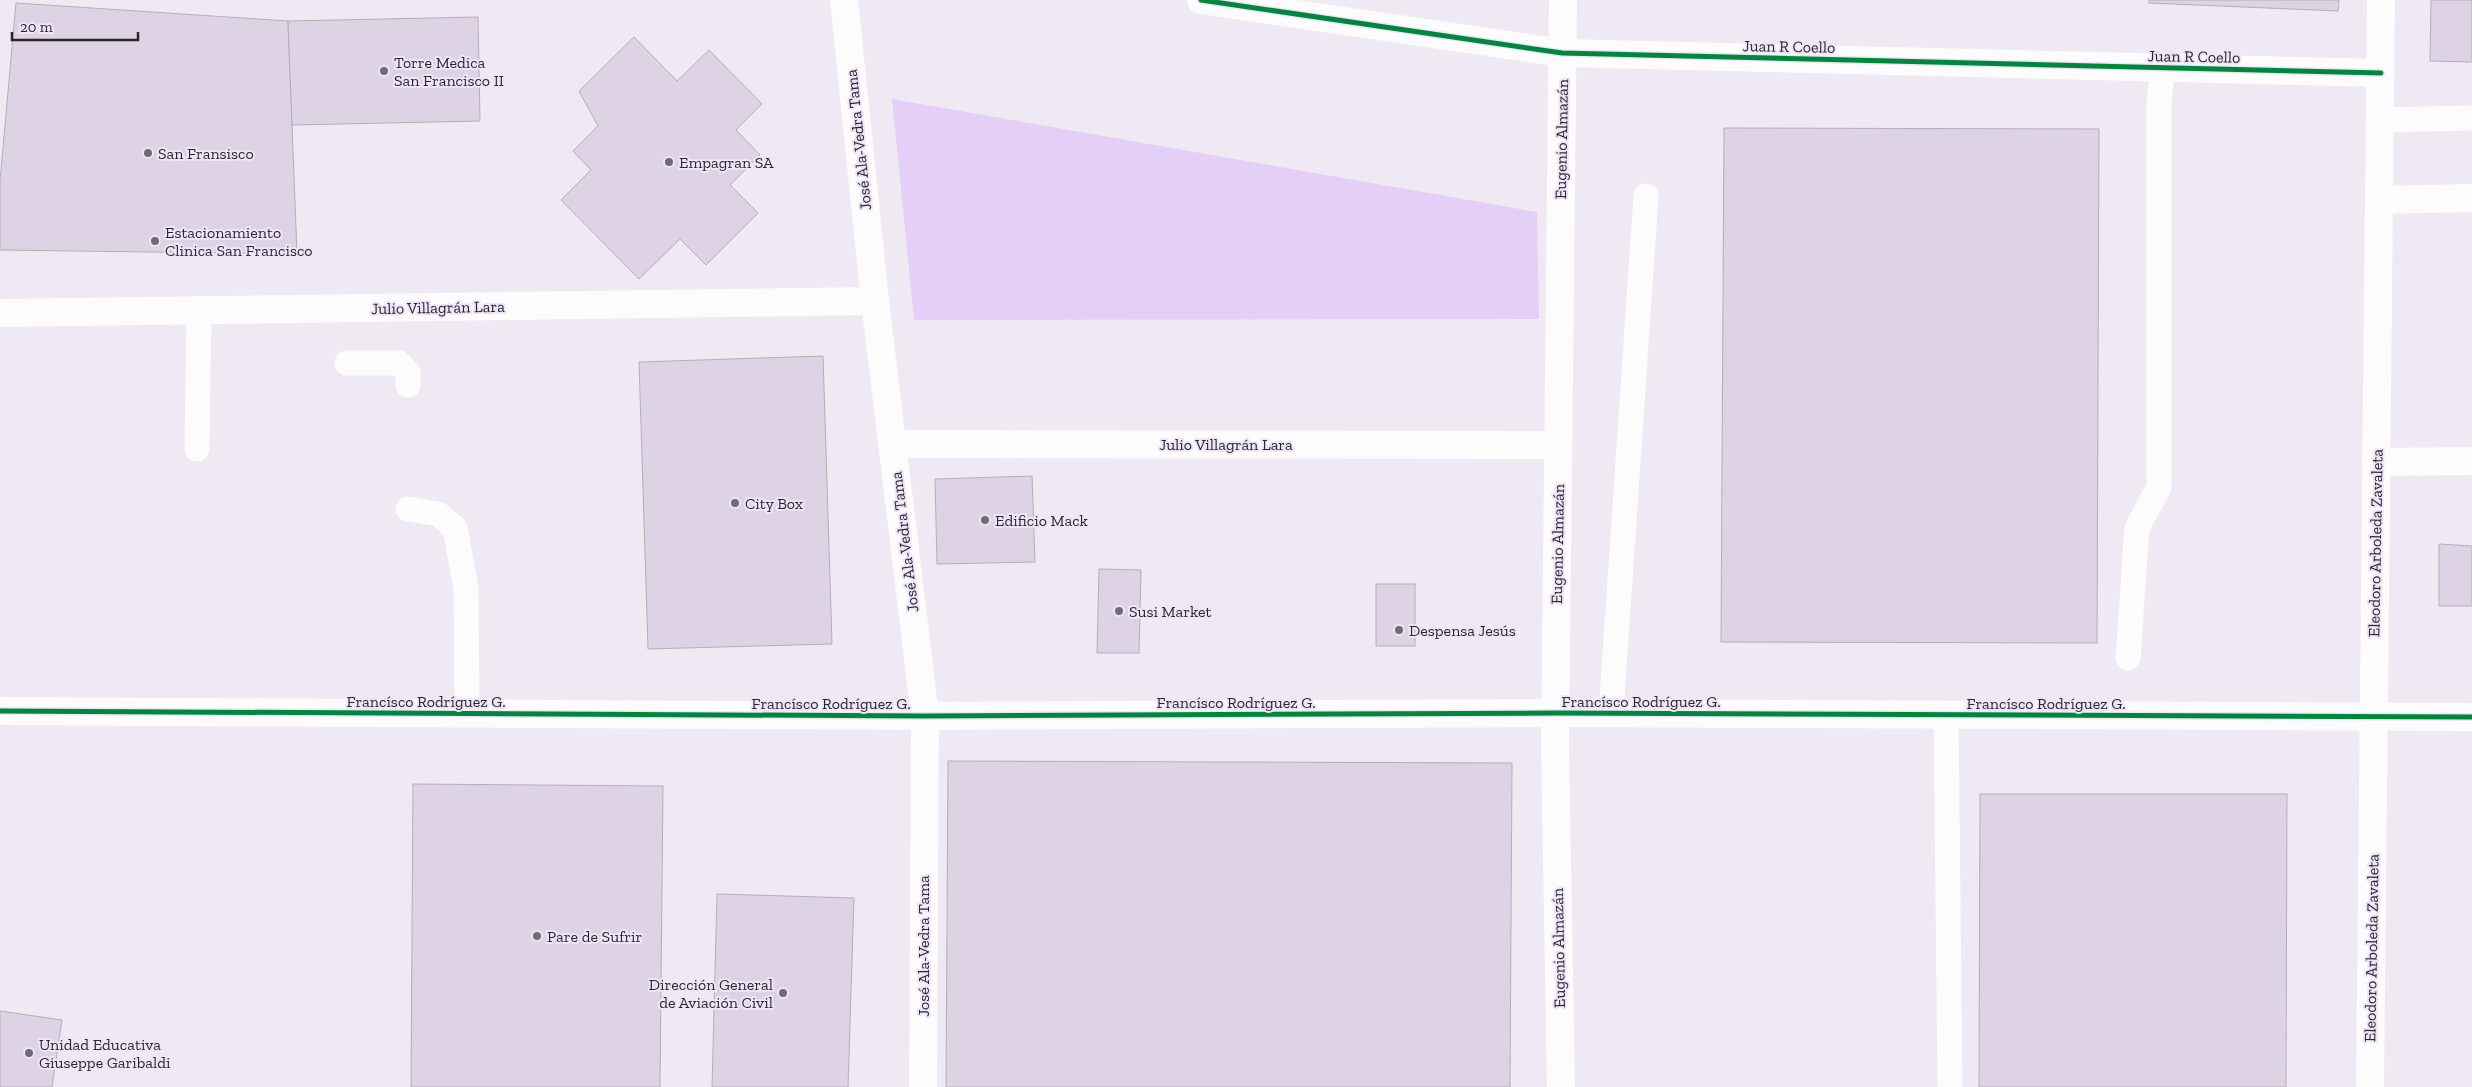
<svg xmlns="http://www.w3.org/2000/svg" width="2472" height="1087" font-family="'Zilla Slab',serif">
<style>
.green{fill:#e4d0f6}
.building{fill:#ddd3e5;stroke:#b3afb6}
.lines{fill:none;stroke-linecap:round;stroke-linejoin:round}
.lane{stroke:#fcfcfd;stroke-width:25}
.street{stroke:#fcfcfd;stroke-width:28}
.cycleway-casing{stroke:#eee5f7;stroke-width:8}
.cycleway{stroke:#00873e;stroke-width:5}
.poi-dot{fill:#6f6b73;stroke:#eee5f7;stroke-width:2}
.labels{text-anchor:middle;stroke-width:4;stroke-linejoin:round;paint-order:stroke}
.street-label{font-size:16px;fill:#2b272e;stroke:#eee5f7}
.poi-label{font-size:16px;fill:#2b272e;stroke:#eee5f7;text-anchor:start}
</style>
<rect width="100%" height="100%" fill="#eee9f3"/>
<polygon class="green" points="892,99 1537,212 1539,319 914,320"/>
<g class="building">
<polygon points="2149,0 2339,0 2338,11 2149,3"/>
<polygon points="2431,0 2472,0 2472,62 2430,61"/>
<polygon points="16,3 288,21 297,254 0,250 0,181"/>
<polygon points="478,17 480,121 292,125 288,21"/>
<polygon points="634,37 677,81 709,50 762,104 736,130 760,155 730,185 758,213 706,265 680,239 639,279 561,200 591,170 573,151 598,126 579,91"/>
<polygon points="1724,128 2099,129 2097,643 1721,642"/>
<polygon points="823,356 832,644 648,649 639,362"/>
<polygon points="1032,476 1035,562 937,564 935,479"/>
<polygon points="2439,544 2472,546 2472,606 2439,606"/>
<polygon points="1099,569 1141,570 1139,653 1097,653"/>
<rect x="1376" y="584" width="39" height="62"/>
<polygon points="948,761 1512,763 1510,1087 946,1087"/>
<polygon points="413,784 663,786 660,1087 411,1087"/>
<polygon points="1980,794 2287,794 2286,1087 1979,1087"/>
<polygon points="717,894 854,898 848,1087 712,1087"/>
<polygon points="0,1011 62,1020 52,1087 0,1087"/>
</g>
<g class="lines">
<g class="lane">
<polyline points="2380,120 2472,118"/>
<polyline points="347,363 399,363 408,372 408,385"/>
<polyline points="197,449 199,310"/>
<polyline points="408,509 438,514 455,528 466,588 467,713"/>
<polyline points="2128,658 2137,528 2159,487 2159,103 2163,68"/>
<polyline points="1611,713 1646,196"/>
<polyline points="1946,715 1950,1087"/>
</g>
<g class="street">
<polyline points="844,0 875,301 925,716 923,1087"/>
<polyline points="1201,0 1562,53 2381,73"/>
<polyline points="2379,200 2472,198"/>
<polyline points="0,313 875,301"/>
<polyline points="893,444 1558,445"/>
<polyline points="2376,462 2472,461"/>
<polyline points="0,711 925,716 1556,713 2472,717"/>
<polyline points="1561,1087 1555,747 1563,0"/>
<polyline points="2370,1087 2381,0"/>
</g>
<defs>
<g id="cycleway">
<polyline points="1201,0 1562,53 2381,73"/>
<polyline points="0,711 925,716 1556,713 2472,717"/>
</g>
</defs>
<use href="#cycleway" class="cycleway-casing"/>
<use href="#cycleway" class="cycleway"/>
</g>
<g class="poi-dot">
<circle cx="384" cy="71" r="5"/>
<circle cx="148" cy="153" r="5"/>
<circle cx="669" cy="162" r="5"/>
<circle cx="155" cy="241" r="5"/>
<circle cx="735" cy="503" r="5"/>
<circle cx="985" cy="520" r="5"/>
<circle cx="1119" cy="611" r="5"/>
<circle cx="1399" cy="630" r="5"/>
<circle cx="537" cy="936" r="5"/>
<circle cx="783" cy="993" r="5"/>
<circle cx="29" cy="1053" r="5"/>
</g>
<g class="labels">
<g class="street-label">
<text transform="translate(1789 46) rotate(1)" y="6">Juan R Coello</text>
<text transform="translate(2194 56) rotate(1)" y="6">Juan R Coello</text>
<text transform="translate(1561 139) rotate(-89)" y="6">Eugenio Almazán</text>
<text transform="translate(858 140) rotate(-96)" y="6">José Ala-Vedra Tama</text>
<text transform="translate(438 307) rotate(-1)" y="6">Julio Villagrán Lara</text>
<text x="1226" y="450">Julio Villagrán Lara</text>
<text transform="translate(904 542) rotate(-97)" y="6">José Ala-Vedra Tama</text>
<text transform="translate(2375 543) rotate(-89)" y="6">Eleodoro Arboleda Zavaleta</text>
<text transform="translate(1557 544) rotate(-89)" y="6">Eugenio Almazán</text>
<text x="426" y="707">Francísco Rodríguez G.</text>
<text x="1641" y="707">Francísco Rodríguez G.</text>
<text x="1236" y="708">Francísco Rodríguez G.</text>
<text x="831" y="709">Francísco Rodríguez G.</text>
<text x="2046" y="709">Francísco Rodríguez G.</text>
<text transform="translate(923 946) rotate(-90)" y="6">José Ala-Vedra Tama</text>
<text transform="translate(1558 948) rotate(-91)" y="6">Eugenio Almazán</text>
<text transform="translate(2371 948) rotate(-89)" y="6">Eleodoro Arboleda Zavaleta</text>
</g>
<g class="poi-label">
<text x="394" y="68">Torre Medica<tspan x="394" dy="18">San Francisco II</tspan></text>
<text x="158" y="159">San Fransisco</text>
<text x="679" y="168">Empagran SA</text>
<text x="165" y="238">Estacionamiento<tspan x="165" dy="18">Clinica San Francisco</tspan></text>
<text x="745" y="509">City Box</text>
<text x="995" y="526">Edificio Mack</text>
<text x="1129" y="617">Susi Market</text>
<text x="1409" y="636">Despensa Jesús</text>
<text x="547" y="942">Pare de Sufrir</text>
<text x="773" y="990" text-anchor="end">Dirección General<tspan x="773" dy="18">de Aviación Civil</tspan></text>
<text x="39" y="1050">Unidad Educativa<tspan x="39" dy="18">Giuseppe Garibaldi</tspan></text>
</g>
</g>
<path d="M12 32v8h126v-8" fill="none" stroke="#2b272e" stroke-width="2.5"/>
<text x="20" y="32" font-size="15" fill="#2b272e" stroke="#eee5f7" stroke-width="4" paint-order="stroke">20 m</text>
</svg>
